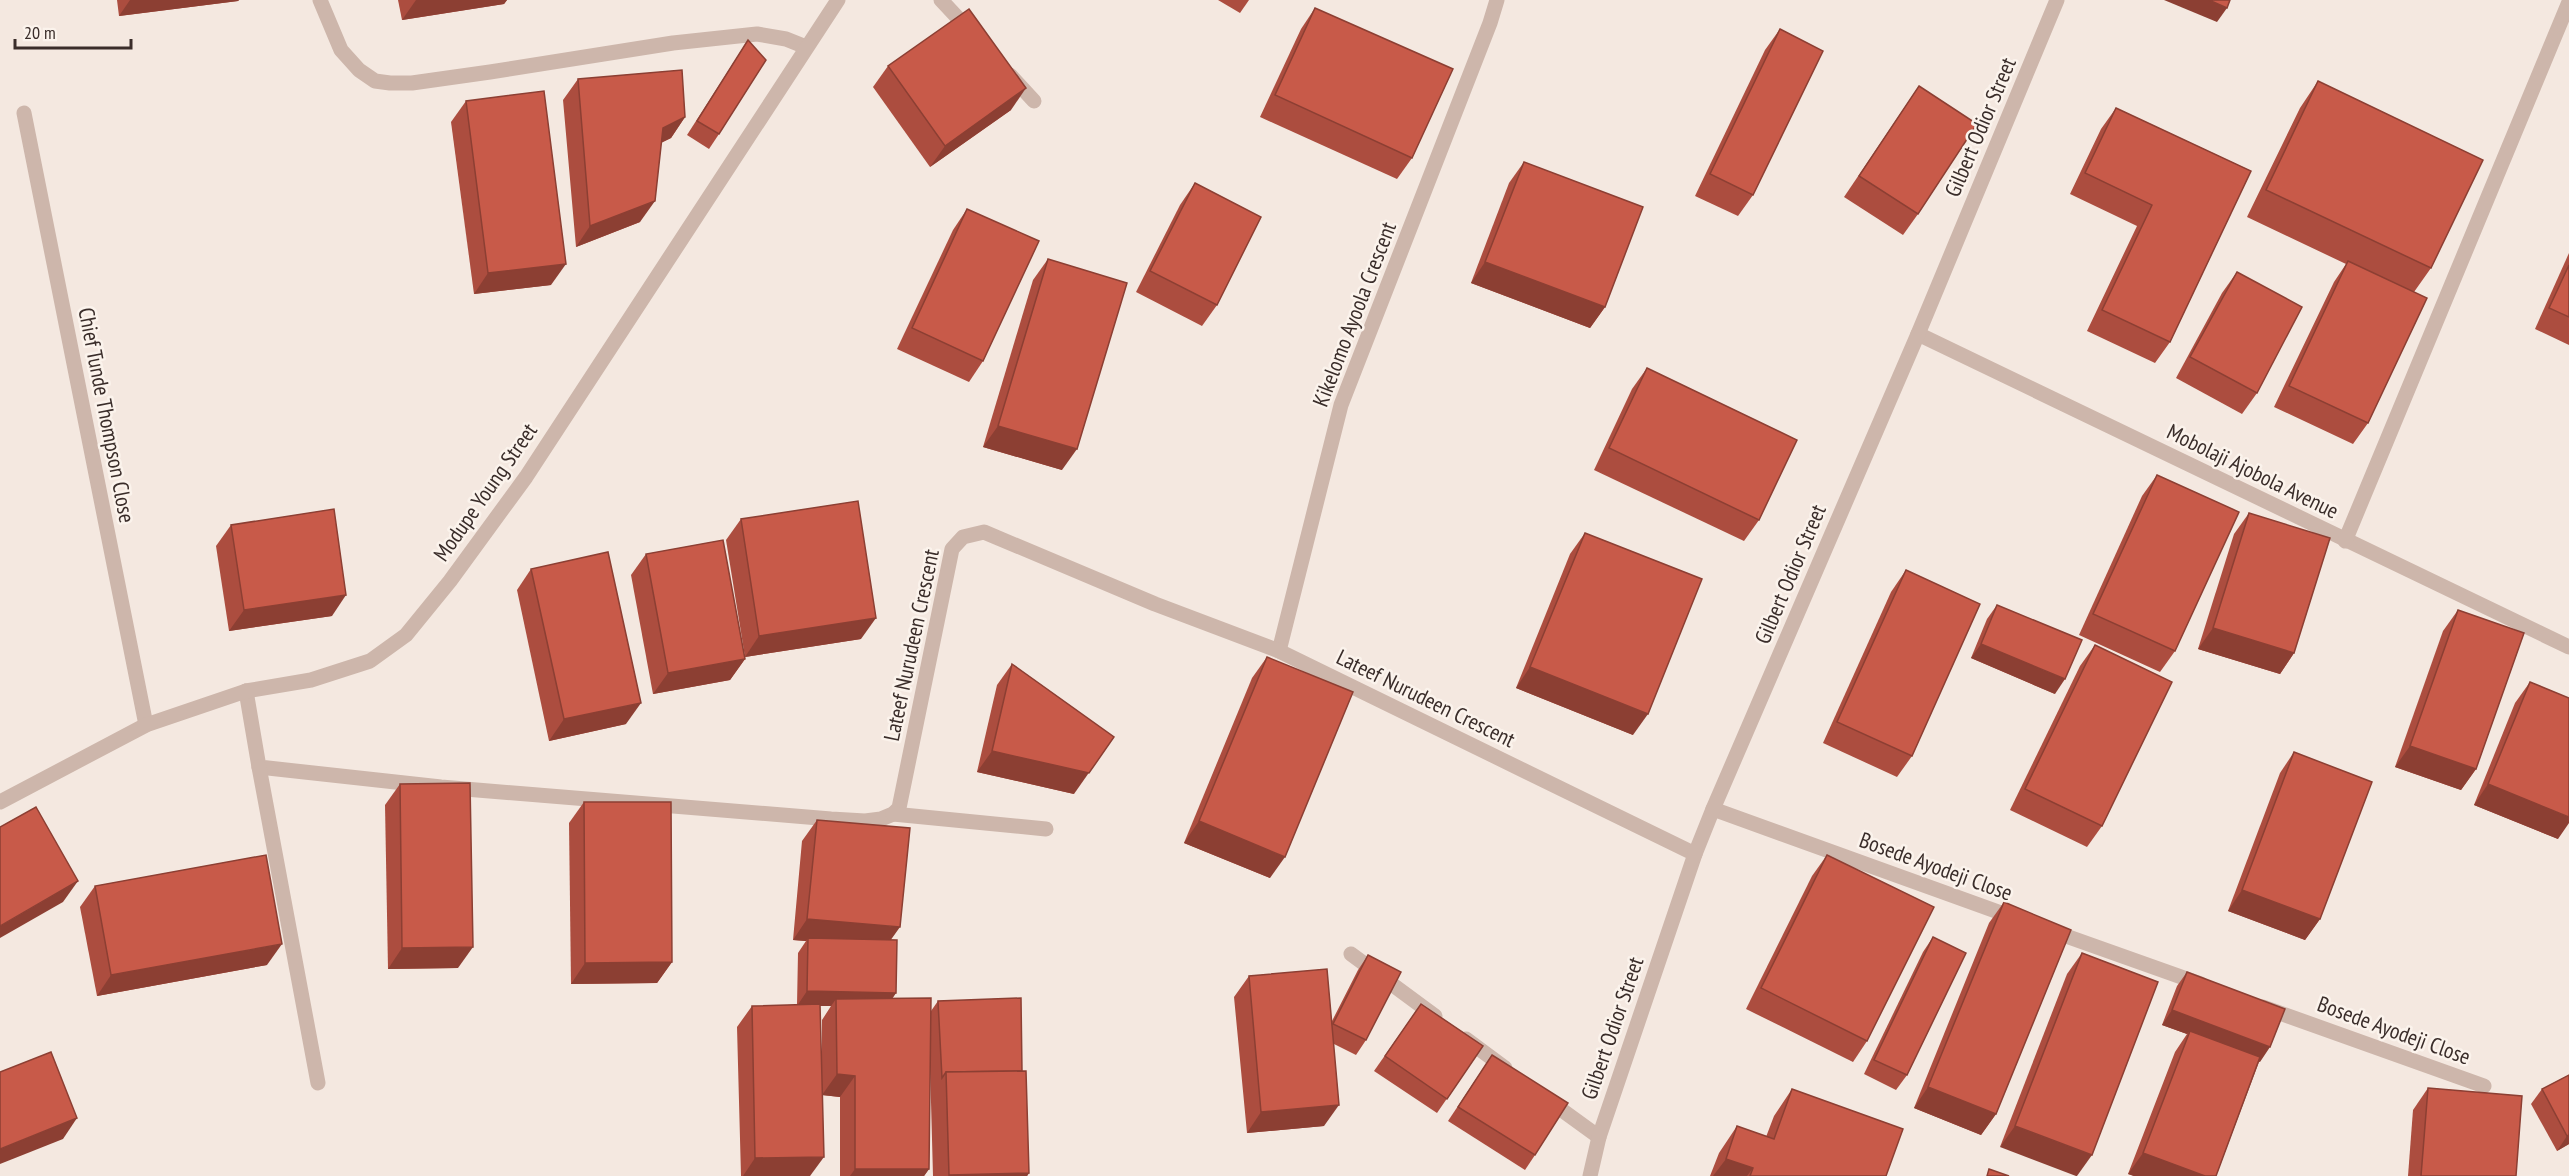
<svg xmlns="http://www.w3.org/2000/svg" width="2569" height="1176" font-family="'PT Sans Narrow',sans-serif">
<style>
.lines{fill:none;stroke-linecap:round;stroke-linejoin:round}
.minor{stroke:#cdb6ab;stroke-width:15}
.wall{fill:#ac4d3f;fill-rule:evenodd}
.shaded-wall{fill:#8c3f33}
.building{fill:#c85a49;stroke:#8c3f33;stroke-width:1.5}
.labels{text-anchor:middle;stroke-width:5;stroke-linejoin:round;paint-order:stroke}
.street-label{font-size:22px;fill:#3a2d2a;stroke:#fbf3ec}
</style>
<rect width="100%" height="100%" fill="#f4e8e0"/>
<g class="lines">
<g class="minor">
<polyline points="320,0 341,50 359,70 375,81 390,83 412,83 490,72 673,43 757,34 786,39 806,47"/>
<polyline points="941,0 970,31"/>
<polyline points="1010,75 1034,101"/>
<polyline points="24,113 146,725"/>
<polyline points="1918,334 2569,647"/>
<polyline points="2345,541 2569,2"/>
<polyline points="1279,651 1341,405 1490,23 1497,0"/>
<polyline points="246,691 259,767 441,787 831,819 865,821 881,819 893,814 899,808 952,549 963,537 984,532 1155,604 1279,651 1695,854"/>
<polyline points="259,767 318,1083"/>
<polyline points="0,802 146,725 246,691 311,680 370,661 406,635 450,581 526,477 838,0"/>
<polyline points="1713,809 2015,918"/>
<polyline points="893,814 1046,829"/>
<polyline points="2049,930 2201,984"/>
<polyline points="1351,954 1435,1016"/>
<polyline points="2263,1007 2484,1086"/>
<polyline points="1466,1039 1505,1068"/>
<polyline points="1548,1100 1599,1137"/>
<polyline points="1590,1176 1599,1137 1695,854 1713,809 1918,334 2057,0"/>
</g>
</g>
<g class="wall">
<polygon points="117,0 239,0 238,1 119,16"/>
<polygon points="398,0 507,0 504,4 402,20"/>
<polygon points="1218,0 1249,0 1240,13"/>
<polygon points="1315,8 1412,158 1397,179 1260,117 1301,29"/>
<polygon points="1780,29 1753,195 1738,216 1695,196 1765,50"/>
<polygon points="748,40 719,134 709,149 687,135"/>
<polygon points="888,66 1011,110 930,167 873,87"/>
<polygon points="578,79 685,117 671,138 661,143 640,222 576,247 563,100"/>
<polygon points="2318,81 2431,268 2414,292 2368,423 2353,444 2274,407 2334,282 2346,264 2247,217 2300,108"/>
<polygon points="1919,86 1918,214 1903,235 1844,197"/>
<polygon points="466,101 551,285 474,294 451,122"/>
<polygon points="2116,108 2251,171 2170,342 2155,363 2087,331 2137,226 2070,194 2101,129"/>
<polygon points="1524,162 1605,307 1590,328 1471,283 1509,183"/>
<polygon points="1195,183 1217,305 1202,326 1136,292 1180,205"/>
<polygon points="967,209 983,361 969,382 897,349 953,230"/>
<polygon points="2569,253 2569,345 2535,329"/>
<polygon points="1048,259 1062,470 983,447 1033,280"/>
<polygon points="2237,272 2257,393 2242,414 2176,378 2222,293"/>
<polygon points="1647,368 1759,520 1744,541 1594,470 1632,389"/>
<polygon points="2157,475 2175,651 2160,672 2079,635 2142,496"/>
<polygon points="2249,513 2294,653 2280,674 2198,649 2234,534"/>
<polygon points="741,519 861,639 745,657 726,540"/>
<polygon points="231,525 332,616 229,631 216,546"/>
<polygon points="1585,533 1633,735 1516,688 1570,554"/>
<polygon points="646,554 745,659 730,680 653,694 631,575"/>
<polygon points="531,569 626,724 549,741 517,590"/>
<polygon points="1906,570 1912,756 1897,777 1823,743 1891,592"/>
<polygon points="1997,605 2055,694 1971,658 1987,619"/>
<polygon points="2458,610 2476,769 2461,790 2395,767 2443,631"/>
<polygon points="2095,645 2102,826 2087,847 2010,810 2080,666"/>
<polygon points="1267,657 1270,878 1184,843 1252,678"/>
<polygon points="1012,664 1074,794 977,772 997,685"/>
<polygon points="2530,682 2558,839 2474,805 2515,703"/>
<polygon points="2294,752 2320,919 2305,940 2228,911 2280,773"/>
<polygon points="400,784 458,968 388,969 385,805"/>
<polygon points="584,802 672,962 657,983 571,984 569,823"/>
<path d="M 817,820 L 891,940 L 896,993 L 892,998 L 931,1011 L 938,1001 L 1022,1071 L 1029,1173 L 1027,1176 L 933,1176 L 930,1065 L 929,1169 L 924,1176 L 840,1176 L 840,1097 L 822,1095 L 810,1176 L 741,1176 L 737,1027 L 752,1006 L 797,1005 L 798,953 L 806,941 L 793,940 L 802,841 ZM 820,1006 L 831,1006 L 822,1020 L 822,1095 Z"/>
<polygon points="1827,855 1867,1041 1853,1062 1746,1009 1812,876"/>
<polygon points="95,886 267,965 97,996 80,907"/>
<polygon points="2004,902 1996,1114 1981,1135 1914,1108 1989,923"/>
<polygon points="1933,937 1907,1075 1896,1090 1864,1074 1923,952"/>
<polygon points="2082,953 2158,982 2000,1147 2067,974"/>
<polygon points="1368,955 1366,1040 1356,1055 1334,1044 1324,1126 1247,1133 1234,997 1249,976 1332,1021 1358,970"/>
<polygon points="2187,972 2260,1062 2259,1062 2216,1176 2134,1176 2128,1174 2175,1052 2187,1034 2162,1025 2177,986"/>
<polygon points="1421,1004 1483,1046 1437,1113 1374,1071"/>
<polygon points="1492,1055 1535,1155 1525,1170 1448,1121"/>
<polygon points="2569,1075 2569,1144 2557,1151 2531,1104 2542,1089"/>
<polygon points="2428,1088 2516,1176 2408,1176 2413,1110"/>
<polygon points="1792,1089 1886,1176 1710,1176 1719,1153 1737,1126 1766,1137 1774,1116"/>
</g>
<g class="shaded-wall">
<polygon points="130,0 239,0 238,1 119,16"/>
<polygon points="416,0 507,0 504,4 402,20"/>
<polygon points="2164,0 2209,0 2227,8 2217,22"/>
<polygon points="1026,88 1011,110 930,167 945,146"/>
<polygon points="685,117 671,138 648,149 663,128"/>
<polygon points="655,201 640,222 576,247 590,226"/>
<polygon points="1485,262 1605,307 1590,328 1471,283"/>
<polygon points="566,264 551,285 474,294 488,273"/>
<polygon points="998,426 1077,449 1062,470 983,447"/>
<polygon points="346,595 332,616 229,631 244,610"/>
<polygon points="876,618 861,639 745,657 759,636"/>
<polygon points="2213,628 2294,653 2280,674 2198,649"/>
<polygon points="1981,644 2065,679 2055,694 1971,658"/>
<polygon points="745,659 730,680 653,694 668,673"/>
<polygon points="1530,667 1648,714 1633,735 1516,688"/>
<polygon points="641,703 626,724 549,741 564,719"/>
<polygon points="1114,737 1074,794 977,772 992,751"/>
<polygon points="2410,746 2476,769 2461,790 2395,767"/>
<polygon points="2488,784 2569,817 2569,823 2558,839 2474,805"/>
<polygon points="1199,821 1285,857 1270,878 1184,843"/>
<polygon points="78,881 63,902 0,938 0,926"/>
<polygon points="2242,890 2320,919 2305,940 2228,911"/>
<polygon points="807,919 900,927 885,948 808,938 806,941 793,940"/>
<polygon points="282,944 267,965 97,996 111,975"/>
<polygon points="473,947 458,968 388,969 402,948"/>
<polygon points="672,962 657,983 571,984 585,963"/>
<polygon points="807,991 896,993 886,1008 836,999 831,1006 797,1006"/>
<polygon points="2172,1010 2270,1047 2260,1062 2188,1035 2190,1031 2187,1034 2162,1025"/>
<polygon points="837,1074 855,1076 840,1097 822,1095"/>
<polygon points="1928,1087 1996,1114 1981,1135 1914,1108"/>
<polygon points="1339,1105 1324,1126 1247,1133 1261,1112"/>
<polygon points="77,1118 63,1139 0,1164 0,1149"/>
<polygon points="2015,1126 2092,1155 2077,1176 2076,1176 2000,1147"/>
<polygon points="2569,1135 2569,1144 2557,1151 2567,1136"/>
<polygon points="2143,1153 2205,1176 2134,1176 2128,1174"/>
<polygon points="824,1157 810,1176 743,1176 755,1158"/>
<polygon points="1726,1159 1753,1168 1747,1176 1713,1176"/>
<polygon points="855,1169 929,1169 924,1176 850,1176"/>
<polygon points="1029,1173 1027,1176 948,1176 949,1175"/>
</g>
<g class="building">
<polygon points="2209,0 2230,0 2227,8"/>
<polygon points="1315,8 1453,69 1412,158 1275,95"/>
<polygon points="969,9 1026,88 945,146 888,66"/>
<polygon points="1780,29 1823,51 1753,195 1710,174"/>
<polygon points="748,40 766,60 719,134 697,121"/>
<polygon points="682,70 685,117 663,128 655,201 590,226 578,79"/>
<polygon points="2318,81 2483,160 2431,268 2266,190"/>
<polygon points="1919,86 1977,124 1918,214 1859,176"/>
<polygon points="544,91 566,264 488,273 466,101"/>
<polygon points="2116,108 2251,171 2170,342 2102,310 2152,205 2085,173"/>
<polygon points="1524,162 1643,207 1605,307 1485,262"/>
<polygon points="1195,183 1261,217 1217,305 1150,271"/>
<polygon points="967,209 1039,241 983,361 912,328"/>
<polygon points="1048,259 1127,283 1077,449 998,426"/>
<polygon points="2348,261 2427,298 2368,423 2289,386"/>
<polygon points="2569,265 2569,317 2549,308"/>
<polygon points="2237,272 2302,307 2257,393 2190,357"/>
<polygon points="1647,368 1797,440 1759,520 1609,448"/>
<polygon points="2157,475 2239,512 2175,651 2093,614"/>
<polygon points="858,501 876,618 759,636 741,519"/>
<polygon points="334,509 346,595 244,610 231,525"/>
<polygon points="2249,513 2330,538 2294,653 2213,628"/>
<polygon points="1585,533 1702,579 1648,714 1530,667"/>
<polygon points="723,540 745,659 668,673 646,554"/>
<polygon points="608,552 641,703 564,719 531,569"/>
<polygon points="1906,570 1980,604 1912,756 1837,722"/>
<polygon points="1997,605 2082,640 2065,679 1981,644"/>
<polygon points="2458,610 2524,633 2476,769 2410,746"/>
<polygon points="2095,645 2172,682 2102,826 2025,789"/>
<polygon points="1267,657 1353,692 1285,857 1199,821"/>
<polygon points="1012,664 1114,737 1089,773 992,751"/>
<polygon points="2530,682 2569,698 2569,817 2488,784"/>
<polygon points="2294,752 2372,782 2320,919 2242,890"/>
<polygon points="470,783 473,947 402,948 400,784"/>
<polygon points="584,802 671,802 672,962 585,963"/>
<polygon points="36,807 78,881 0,926 0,827"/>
<polygon points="817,820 910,828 900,927 807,919"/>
<polygon points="266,855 282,944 111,975 95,886"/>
<polygon points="1827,855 1934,907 1867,1041 1761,988"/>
<polygon points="2004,902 2071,930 1996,1114 1928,1087"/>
<polygon points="1933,937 1966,953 1907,1075 1874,1060"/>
<polygon points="808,938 897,940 896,993 807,991"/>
<polygon points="2082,953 2158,982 2092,1155 2015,1126"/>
<polygon points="1368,955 1401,972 1366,1040 1333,1024"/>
<polygon points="1327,969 1339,1105 1261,1112 1249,976"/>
<polygon points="2187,972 2285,1009 2270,1047 2172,1010"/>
<polygon points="931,998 929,1169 855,1169 855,1076 837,1074 836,999"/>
<polygon points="1021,998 1022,1071 946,1072 942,1078 938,1001"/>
<polygon points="820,1004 824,1157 755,1158 752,1006"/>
<polygon points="1421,1004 1483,1046 1447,1099 1385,1056"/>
<polygon points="2190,1031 2260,1057 2216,1176 2205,1176 2143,1153"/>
<polygon points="51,1052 77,1118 0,1149 0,1072"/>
<polygon points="1492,1055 1568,1103 1535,1155 1458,1107"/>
<polygon points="1026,1071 1029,1173 949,1175 946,1072"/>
<polygon points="2569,1075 2569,1135 2567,1136 2542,1089"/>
<polygon points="2428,1088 2522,1096 2516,1176 2421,1176"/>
<polygon points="1792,1089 1903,1129 1886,1176 1750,1176 1753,1168 1726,1159 1737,1126 1774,1139"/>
<polygon points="1989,1169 2009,1176 1987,1176"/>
</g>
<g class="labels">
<g class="street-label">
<text transform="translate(1980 127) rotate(-67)" y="8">Gilbert Odior Street</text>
<text transform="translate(1354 314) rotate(-69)" y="8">Kikelomo Ayoola Crescent</text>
<text transform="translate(107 415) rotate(79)" y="8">Chief Tunde Thompson Close</text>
<text transform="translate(2253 471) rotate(26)" y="8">Mobolaji Ajobola Avenue</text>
<text transform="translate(485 492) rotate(-55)" y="8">Modupe Young Street</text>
<text transform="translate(1790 574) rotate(-67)" y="8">Gilbert Odior Street</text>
<text transform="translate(911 645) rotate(-78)" y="8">Lateef Nurudeen Crescent</text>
<text transform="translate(1426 698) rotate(26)" y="8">Lateef Nurudeen Crescent</text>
<text transform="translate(1936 866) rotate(20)" y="8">Bosede Ayodeji Close</text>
<text transform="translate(1612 1028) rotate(-71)" y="8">Gilbert Odior Street</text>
<text transform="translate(2394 1030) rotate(20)" y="8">Bosede Ayodeji Close</text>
</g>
</g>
<path d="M15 39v9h116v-9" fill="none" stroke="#3a2d2a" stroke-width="3"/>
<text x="24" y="39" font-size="18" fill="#3a2d2a" stroke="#fbf3ec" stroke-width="4.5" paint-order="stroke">20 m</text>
</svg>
